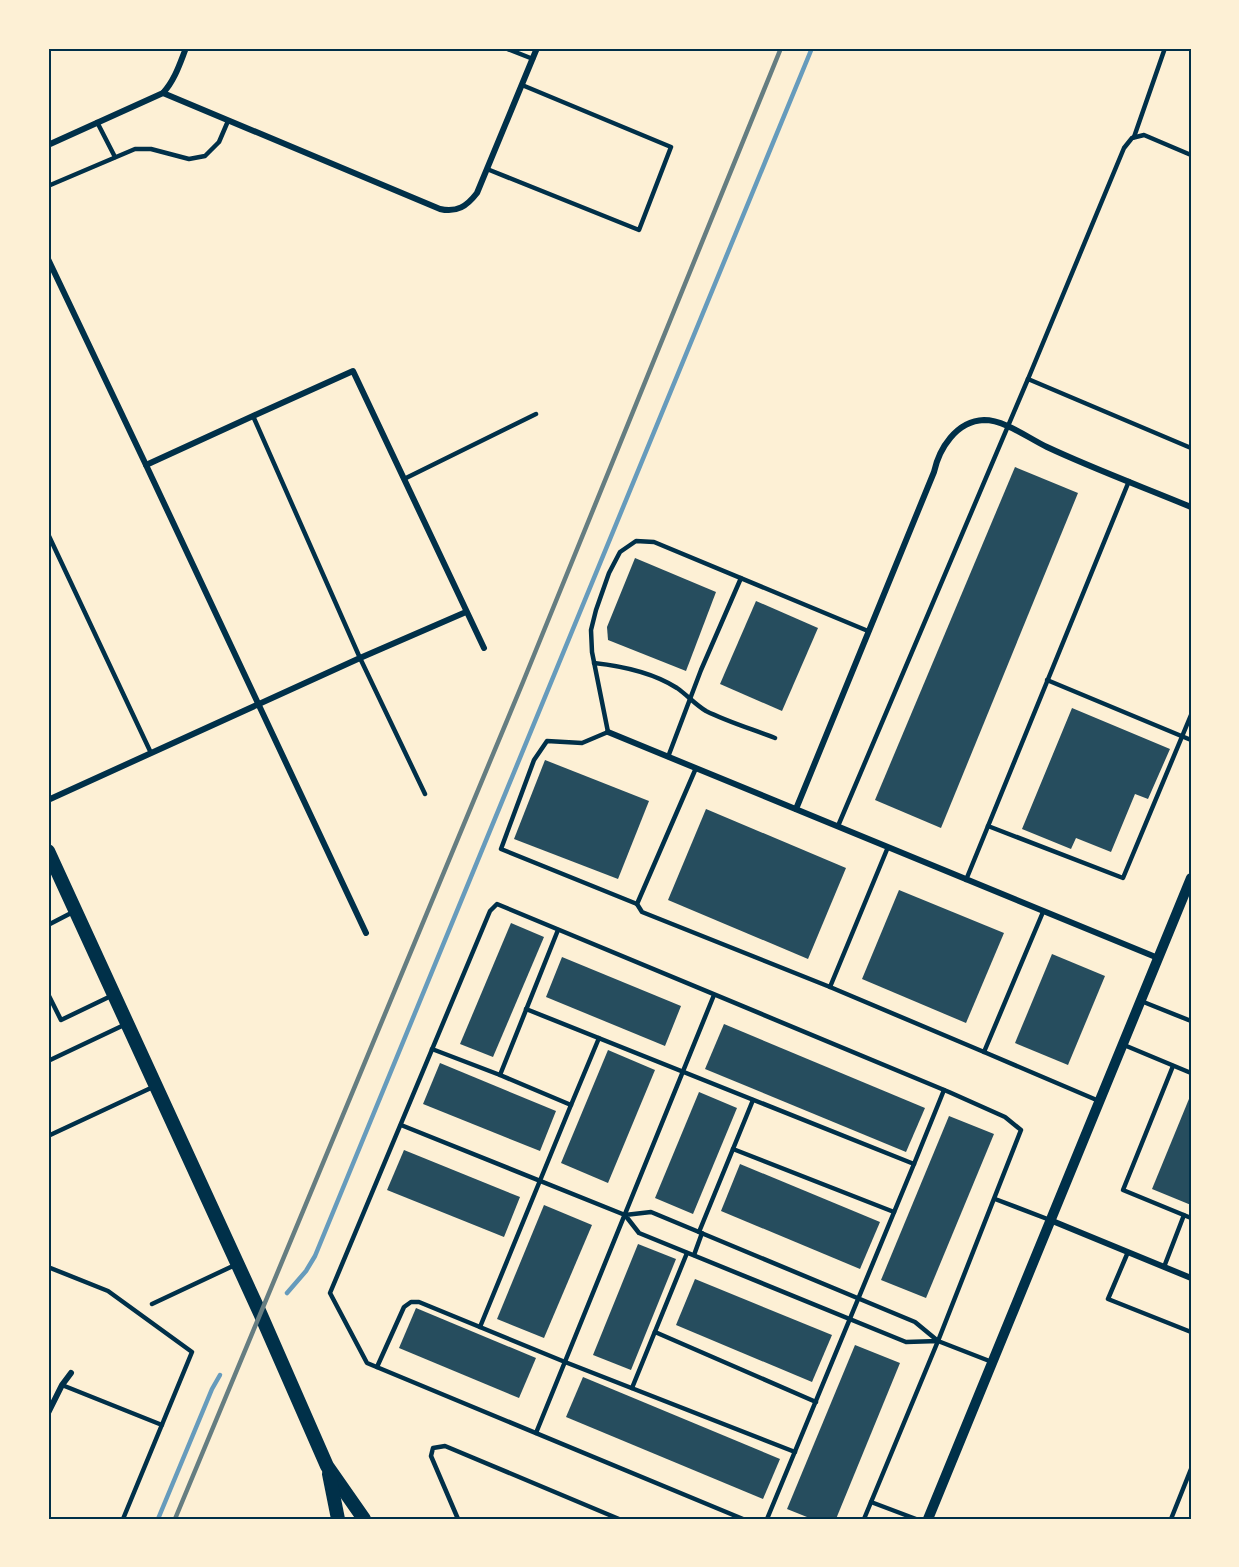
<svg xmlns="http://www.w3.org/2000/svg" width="1239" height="1567" font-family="Georgia,serif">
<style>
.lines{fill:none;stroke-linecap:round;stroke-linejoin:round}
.stream{stroke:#669bbc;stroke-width:4.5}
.building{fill:#264d5e}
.service{stroke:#003049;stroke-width:4.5}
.minor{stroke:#003049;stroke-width:6}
.tertiary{stroke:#003049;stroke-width:10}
.primary{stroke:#003049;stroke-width:14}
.rail{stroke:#657d81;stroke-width:4.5}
.neatline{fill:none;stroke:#003049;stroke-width:2}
</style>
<rect width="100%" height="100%" fill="#fdf0d5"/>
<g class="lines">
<g class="stream">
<polyline points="287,1293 306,1271 315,1256 812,48"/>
<polyline points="158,1519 212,1389 220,1375"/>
</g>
</g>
<g class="building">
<polygon points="1015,467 1078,493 941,828 875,800"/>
<polygon points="635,558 716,592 686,671 608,640 607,627"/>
<polygon points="756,601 818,628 782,711 720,684"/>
<polygon points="1072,708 1170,749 1148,799 1135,794 1111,852 1076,838 1071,849 1022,829"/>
<polygon points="545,760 649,801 618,879 514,839"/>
<polygon points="706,809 846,868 808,959 668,900"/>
<polygon points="899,890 1004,933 966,1023 862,979"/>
<polygon points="511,923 544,937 493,1057 460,1044"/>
<polygon points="1052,954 1105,976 1068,1065 1015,1043"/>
<polygon points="562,957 681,1006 665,1046 546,997"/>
<polygon points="724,1024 925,1108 906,1152 705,1069"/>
<polygon points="608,1050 655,1070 608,1183 561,1163"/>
<polygon points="440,1063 556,1111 540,1151 423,1104"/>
<polygon points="699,1092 737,1108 693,1214 655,1198"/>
<polygon points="1191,1094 1191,1205 1152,1189"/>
<polygon points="949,1116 994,1134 926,1298 881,1280"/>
<polygon points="404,1150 520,1197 504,1237 387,1190"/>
<polygon points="740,1164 880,1222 860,1269 721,1211"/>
<polygon points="544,1205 592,1225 544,1338 497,1319"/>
<polygon points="638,1244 676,1259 631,1370 593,1355"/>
<polygon points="695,1279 832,1335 812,1382 676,1325"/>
<polygon points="416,1308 536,1358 519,1398 399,1348"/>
<polygon points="855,1345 900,1363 836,1519 812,1519 787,1509"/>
<polygon points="583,1377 780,1459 763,1499 566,1417"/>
</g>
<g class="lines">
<g class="service">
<polyline points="505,48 533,59"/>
<polyline points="97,122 115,157"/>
<polyline points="1134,137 1165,48"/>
<polyline points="487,169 639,230 671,147 522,85"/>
<polyline points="48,186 135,149 151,149 189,159 205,156 219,142 228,121"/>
<polyline points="1028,379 1124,148 1132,138 1144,135 1191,155"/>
<polyline points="253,416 360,658 425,794"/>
<polyline points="404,479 536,414"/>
<polyline points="48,534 151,753"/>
<path d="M 594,663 C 622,666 652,672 677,688 C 687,695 696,705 706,711 C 728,722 752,729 775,738"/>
<polyline points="1047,680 1191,740"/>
<polyline points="668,757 701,670 741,578"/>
<polyline points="696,768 637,904 642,912 830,987 888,847"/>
<polyline points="838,826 1028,379 1191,448"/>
<polyline points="988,826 1123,878 1191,715"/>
<polyline points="966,880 1129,481"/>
<polyline points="637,904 501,849 534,760 547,741 582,743 608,732 592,652 591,630 596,610 609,573 620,552 636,541 654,542 868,631"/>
<polyline points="48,925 75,911"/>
<polyline points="830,987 984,1052 1043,912"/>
<polyline points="48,994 61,1020 111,996"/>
<polyline points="1141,1001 1191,1021"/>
<polyline points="526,1009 914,1164 944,1090"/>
<polyline points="1124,1045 1191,1073"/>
<polyline points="432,1049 500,1075 558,930"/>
<polyline points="984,1052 1099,1101"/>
<polyline points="48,1061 124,1025"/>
<polyline points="1173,1066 1123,1190 1191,1218"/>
<polyline points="753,1100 733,1149 894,1212"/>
<polyline points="571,1105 599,1038"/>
<polyline points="401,1125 625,1215"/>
<polyline points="48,1136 153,1087"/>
<polyline points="995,1199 1050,1220"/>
<polyline points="699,1232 733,1149"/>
<polyline points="1128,1252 1108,1299 1191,1332"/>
<polyline points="694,1255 702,1233"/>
<polyline points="48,1267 108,1291 192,1352 123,1519"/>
<polyline points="1164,1267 1184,1215"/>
<polyline points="152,1304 235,1265"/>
<polyline points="480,1327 571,1105 500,1075"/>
<polyline points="655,1332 816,1402"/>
<polyline points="938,1341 906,1342 639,1233 625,1215 651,1212 915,1322 938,1341 992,1362"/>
<polyline points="377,1367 404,1307 411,1302 419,1302 565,1362 795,1452"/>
<polyline points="62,1385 162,1425"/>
<polyline points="632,1388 687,1253"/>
<polyline points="536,1433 714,995"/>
<polyline points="871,1502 916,1519"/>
<polyline points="458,1519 431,1456 433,1448 445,1446 619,1519"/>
<polyline points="743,1519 367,1363 330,1293 490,911 497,904 949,1092 1005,1117 1021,1130 938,1341 864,1519"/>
<polyline points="767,1519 914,1164"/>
<polyline points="1171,1519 1191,1469"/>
</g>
<g class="minor">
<path d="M 163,93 L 440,209 C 457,213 467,206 477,193 L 537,48"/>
<path d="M 48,145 L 163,93 C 175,80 180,63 186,48"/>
<polyline points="48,259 146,465 366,933"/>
<polyline points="146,465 253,416 353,371 484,648"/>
<polyline points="608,732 1158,958"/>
<polyline points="48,800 360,658 466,612"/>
<path d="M 796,809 L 934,472 C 939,449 956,421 984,420 C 1005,420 1028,438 1047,447 C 1094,469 1143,487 1191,507"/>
<polyline points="1050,1220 1191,1278"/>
<polyline points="48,1413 62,1385 71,1373"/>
</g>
<polyline class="tertiary" points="928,1519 1191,878"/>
<g class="primary">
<polyline points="48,851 260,1313 327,1466 364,1519"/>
<polyline points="329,1474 338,1519"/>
</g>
<polyline class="rail" points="175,1519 523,682 781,48"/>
</g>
<rect width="1239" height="1567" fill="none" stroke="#fdf0d5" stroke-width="99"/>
<rect x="50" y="50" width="1140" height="1468" class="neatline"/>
</svg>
